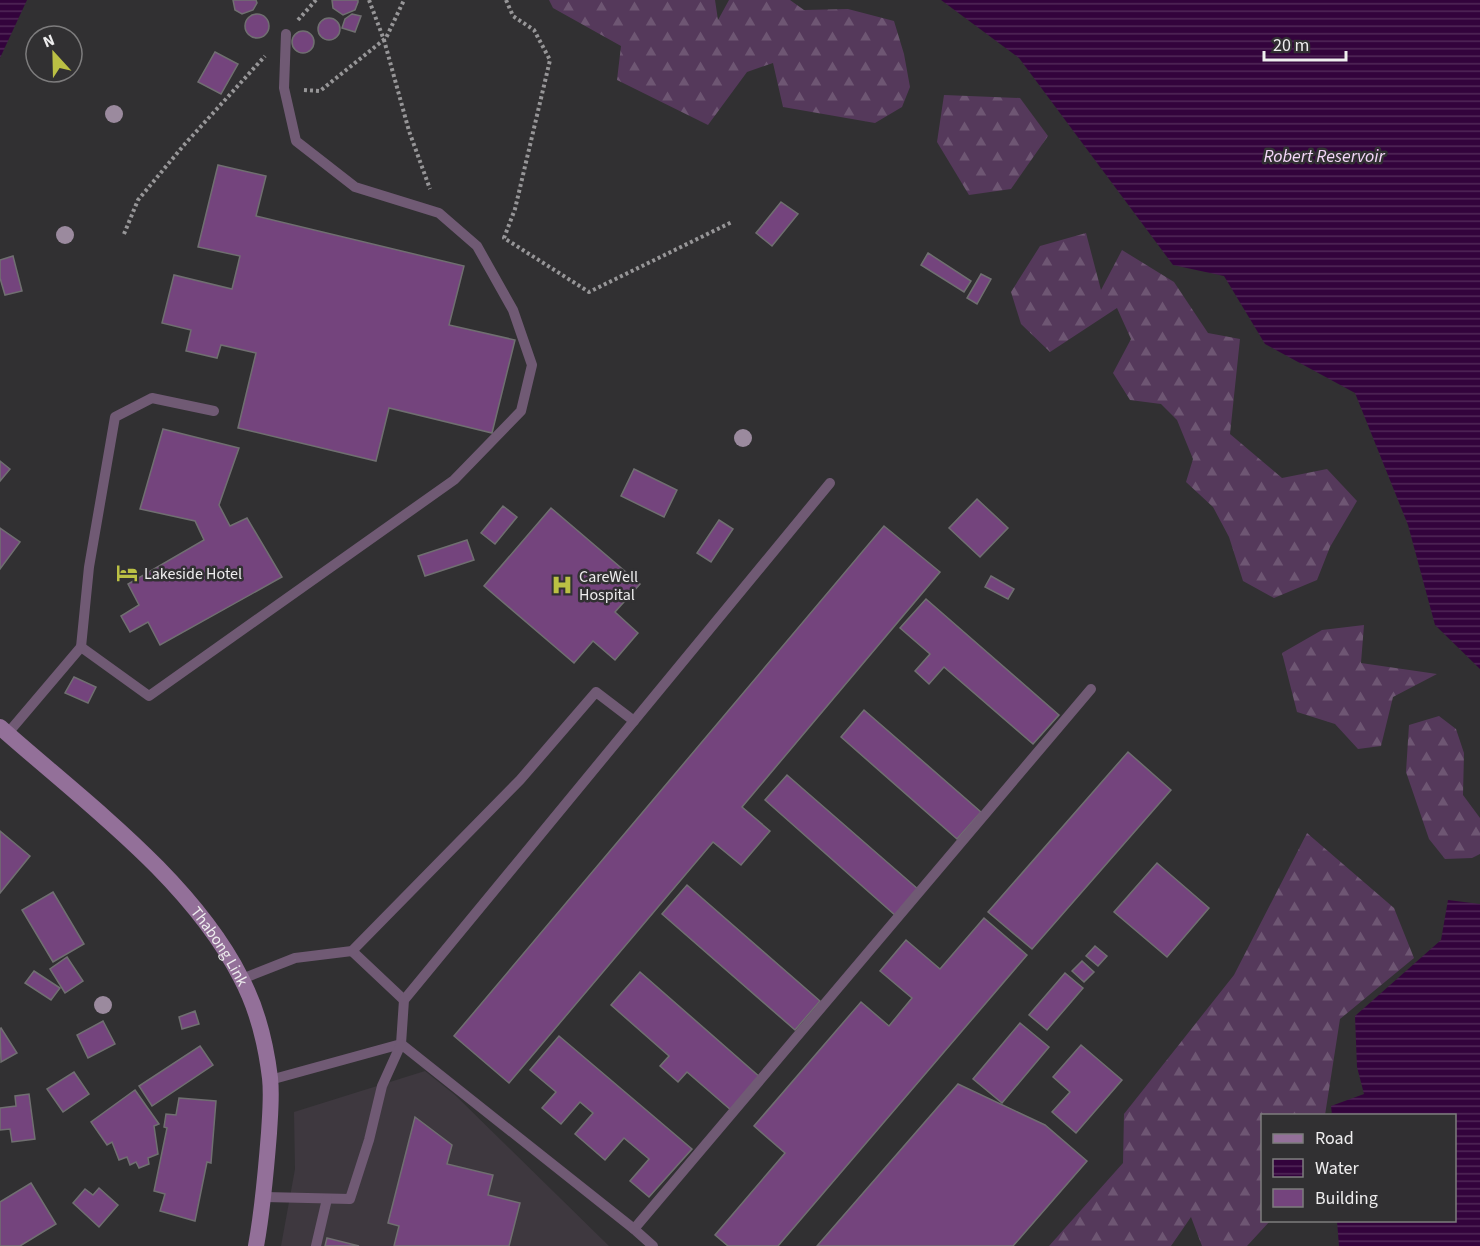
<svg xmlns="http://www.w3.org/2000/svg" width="1480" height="1246" font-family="'Source Sans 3',sans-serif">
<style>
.built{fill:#3e383f}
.forest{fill:url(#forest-firs)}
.water{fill:url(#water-rules)}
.building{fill:#74447d;stroke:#706f71;stroke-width:1.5}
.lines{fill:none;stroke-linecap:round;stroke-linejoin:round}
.path{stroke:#979698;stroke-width:4;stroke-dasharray:3 3;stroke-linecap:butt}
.service{stroke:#705a74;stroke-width:10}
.secondary{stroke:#937099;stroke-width:16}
.tree{fill:#9b8a9e}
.labels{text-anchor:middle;stroke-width:5;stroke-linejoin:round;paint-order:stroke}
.poi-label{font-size:16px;fill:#eeedee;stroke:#313032;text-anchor:start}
.street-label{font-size:16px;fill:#eeedee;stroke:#313032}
.water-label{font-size:18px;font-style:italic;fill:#f4d7f9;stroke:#313032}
</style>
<defs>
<pattern id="forest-firs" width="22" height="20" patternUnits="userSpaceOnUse" patternTransform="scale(1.5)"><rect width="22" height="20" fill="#55395b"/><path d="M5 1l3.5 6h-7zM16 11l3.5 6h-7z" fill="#6e5673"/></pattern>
<pattern id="water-rules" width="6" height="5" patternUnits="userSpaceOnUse" patternTransform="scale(1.5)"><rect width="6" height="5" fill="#33033c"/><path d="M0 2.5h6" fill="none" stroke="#512858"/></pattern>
</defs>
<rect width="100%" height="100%" fill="#313032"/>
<polygon class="built" points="425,1071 455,1095 609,1246 281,1246 295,1169 294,1112"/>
<g class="forest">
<polygon points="549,0 715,0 718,20 729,0 790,0 804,10 848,9 894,21 904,54 910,87 902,107 875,123 783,107 773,63 747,72 708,125 617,80 621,46 553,8"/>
<polygon points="944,95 1020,98 1048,136 1011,189 969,195 937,142"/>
<polygon points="1086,233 1101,290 1122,250 1174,282 1208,333 1240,339 1230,434 1282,478 1327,469 1357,501 1330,547 1317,580 1274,598 1243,581 1229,537 1213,507 1186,482 1193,459 1177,420 1161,404 1130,400 1113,373 1131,339 1117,308 1050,352 1021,324 1011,292 1040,246"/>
<polygon points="1364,625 1361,663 1437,674 1393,697 1381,746 1358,749 1335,724 1297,712 1282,653 1322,630"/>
<polygon points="1439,716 1456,729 1464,753 1463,795 1480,818 1480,854 1472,858 1445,859 1429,839 1406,772 1409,725"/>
<polygon points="1307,833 1394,908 1414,958 1340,1019 1325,1115 1262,1116 1262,1220 1270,1221 1247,1246 1202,1246 1191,1217 1171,1246 1049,1246 1123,1163 1124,1114 1234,975"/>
</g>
<g class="water">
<polygon points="0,0 27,0 0,58"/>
<polygon points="941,0 1480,0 1480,669 1435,625 1408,525 1355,393 1265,344 1224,276 1173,265 1019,58"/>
<polygon points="1448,900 1480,904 1480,1246 1339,1246 1337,1221 1454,1220 1454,1116 1332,1115 1331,1106 1364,1094 1357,1067 1355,1016 1441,940"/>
</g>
<g class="building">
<polygon points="233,0 256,0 257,3 253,10 242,14 235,10"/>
<polygon points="332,0 358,0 358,2 355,10 343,15 333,8"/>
<circle cx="257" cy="26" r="12"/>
<polygon points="352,14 361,16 355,32 342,28 345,19"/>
<circle cx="329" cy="29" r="11"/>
<circle cx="303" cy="42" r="11"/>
<polygon points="215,52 238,64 221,94 198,82"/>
<polygon points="218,165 266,176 256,216 464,266 449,325 515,340 492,433 389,408 376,461 238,428 256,353 221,345 217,358 186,351 191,330 162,323 174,275 232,289 240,256 198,247"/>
<polygon points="781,202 798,214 772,246 756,233"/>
<polygon points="928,253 971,281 964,292 921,265"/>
<polygon points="13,256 22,291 5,295 0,278 0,260"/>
<polygon points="981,274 991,279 977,304 967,298"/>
<polygon points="163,429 239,448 219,505 230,526 247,518 282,577 160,645 148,622 130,632 121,616 139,605 128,584 204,540 195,521 140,509"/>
<polygon points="0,461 10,469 0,481"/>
<polygon points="634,469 677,490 664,517 621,496"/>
<polygon points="977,499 1008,528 980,557 949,528"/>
<polygon points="503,506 517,517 495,544 481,533"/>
<polygon points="551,508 640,584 615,612 638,633 615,660 593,641 574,663 484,586"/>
<polygon points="719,520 733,529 711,562 697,553"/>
<polygon points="884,526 940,572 742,807 770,831 741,865 713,842 509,1083 454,1036"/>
<polygon points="0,528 20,542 0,569"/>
<polygon points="467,540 474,560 425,576 418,556"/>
<polygon points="991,576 1014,589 1008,599 985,587"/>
<polygon points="926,599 1059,715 1033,744 944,667 929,684 915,671 930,654 900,628"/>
<polygon points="74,677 96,687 88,703 65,693"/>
<polygon points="864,710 981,812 957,839 841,737"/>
<polygon points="1128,752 1171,790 1032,949 988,912"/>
<polygon points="787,775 919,890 896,916 765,800"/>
<polygon points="0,831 30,856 0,893"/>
<polygon points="1157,863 1209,908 1167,957 1114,912"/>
<polygon points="687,885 820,1001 795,1030 662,914"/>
<polygon points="53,892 84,944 53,962 22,910"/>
<polygon points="984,918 1027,955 778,1246 728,1246 715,1235 785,1153 754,1126 861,1002 889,1026 912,998 880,971 906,940 940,969"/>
<polygon points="1095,946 1107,956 1098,966 1086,956"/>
<polygon points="67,957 83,981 65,993 50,969"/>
<polygon points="1082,961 1094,972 1084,982 1072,971"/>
<polygon points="34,971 60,988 51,1000 25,983"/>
<polygon points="640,972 761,1078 732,1111 687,1072 678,1082 660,1066 669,1056 611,1005"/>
<polygon points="1065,973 1083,988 1047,1030 1029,1015"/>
<polygon points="195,1011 199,1024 182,1029 179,1017"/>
<polygon points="103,1021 115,1044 88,1058 77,1035"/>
<polygon points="1020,1023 1049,1047 1002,1103 973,1079"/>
<polygon points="1,1028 17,1053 1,1062 0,1029"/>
<polygon points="559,1036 692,1149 649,1197 630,1181 649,1159 624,1138 605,1160 575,1134 593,1113 580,1102 561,1124 542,1108 556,1092 530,1070"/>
<polygon points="1081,1045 1122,1080 1076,1133 1052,1112 1070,1092 1053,1077"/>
<polygon points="200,1046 213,1065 152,1106 139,1086"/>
<polygon points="74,1072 89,1094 63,1112 47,1089"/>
<polygon points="958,1084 1045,1125 1087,1161 1013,1246 817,1246"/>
<polygon points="135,1090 159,1124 154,1126 158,1154 148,1158 149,1164 139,1168 136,1162 130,1165 127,1157 119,1160 112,1142 107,1145 91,1122"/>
<polygon points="29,1094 35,1139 12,1142 10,1129 0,1130 0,1108 16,1106 15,1096"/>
<polygon points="179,1098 216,1101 211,1163 207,1162 195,1221 160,1211 165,1194 154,1191 167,1128 164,1127 166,1114 176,1115"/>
<polygon points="415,1117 452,1145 447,1164 493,1175 488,1195 520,1203 509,1246 394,1246 399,1226 388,1223"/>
<polygon points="31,1183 56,1224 20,1246 0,1246 0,1202"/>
<polygon points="99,1188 118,1205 99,1227 73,1203 85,1189 93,1195"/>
<polygon points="327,1238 359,1246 325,1246"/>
</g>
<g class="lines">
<g class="path">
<polyline points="369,0 384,40 409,131 430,189"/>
<polyline points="506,0 513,16 534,30 550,60 515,209 504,238 589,292 732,222"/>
<polyline points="298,20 316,0"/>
<polyline points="304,90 320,91 386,38 404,0"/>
<polyline points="124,234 138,200 184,145 265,56"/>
</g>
<g class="service">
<polyline points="81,647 89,567 115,417 152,398 214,411"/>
<polyline points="8,733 81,647 149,696 454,480 521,411 532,365 513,310 477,246 439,213 355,187 296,141 284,88 286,34"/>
<polyline points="352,951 404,1000"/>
<polyline points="242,979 295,958 352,951 520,780 596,692 634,721"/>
<polyline points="270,1080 401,1044 404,1000 830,483"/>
<polyline points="265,1197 350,1199 369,1140 382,1086 401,1044 634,1229 653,1246"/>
<polyline points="634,1229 1091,689"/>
<polyline points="316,1246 327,1199"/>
</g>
<path class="secondary" id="s1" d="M 0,727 C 82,800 191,879 241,978 C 257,1008 266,1045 270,1078 C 272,1096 270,1115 269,1133 C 266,1171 263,1208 256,1246"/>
</g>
<g class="tree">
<circle cx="114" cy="114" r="9"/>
<circle cx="65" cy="235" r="9"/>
<circle cx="743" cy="438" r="9"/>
<circle cx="103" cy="1005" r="9"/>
</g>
<defs>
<symbol id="hotel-bare" viewBox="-9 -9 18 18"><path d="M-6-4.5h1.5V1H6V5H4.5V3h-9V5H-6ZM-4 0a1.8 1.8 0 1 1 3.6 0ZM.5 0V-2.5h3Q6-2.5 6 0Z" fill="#bbc044" stroke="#313032" stroke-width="2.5" paint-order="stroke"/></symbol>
<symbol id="hospital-bare" viewBox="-9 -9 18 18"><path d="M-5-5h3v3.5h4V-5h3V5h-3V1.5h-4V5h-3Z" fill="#bbc044" stroke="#313032" stroke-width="2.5" paint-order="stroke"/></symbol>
</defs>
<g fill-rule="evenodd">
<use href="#hotel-bare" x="112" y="558" width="30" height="30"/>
<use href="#hospital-bare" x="547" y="570" width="30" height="30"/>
</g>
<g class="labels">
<g class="poi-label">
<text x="144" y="579">Lakeside Hotel</text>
<text x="579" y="582">CareWell<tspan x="579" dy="18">Hospital</tspan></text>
</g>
<g class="street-label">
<text dy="6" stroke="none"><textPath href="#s1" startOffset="312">Thabong Link</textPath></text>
</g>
<g class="water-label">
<text x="1324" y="162">Robert Reservoir</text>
</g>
</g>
<rect x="1261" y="1114" width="195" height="108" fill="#313032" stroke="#7d7c7d" stroke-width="1.5"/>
<rect x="1273" y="1134" width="30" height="9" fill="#937099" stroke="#7d7c7d" stroke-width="1.5"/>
<text x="1315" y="1144" font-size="18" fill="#eeedee">Road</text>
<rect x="1273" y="1159" width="30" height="18" fill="url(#water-rules)" stroke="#7d7c7d" stroke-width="1.5"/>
<text x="1315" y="1174" font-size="18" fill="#eeedee">Water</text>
<rect x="1273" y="1189" width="30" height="18" fill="#74447d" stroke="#7d7c7d" stroke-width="1.5"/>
<text x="1315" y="1204" font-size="18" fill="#eeedee">Building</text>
<g transform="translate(54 54) rotate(338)"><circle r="28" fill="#313032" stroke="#7d7c7d" stroke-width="1.5"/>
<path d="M0-4.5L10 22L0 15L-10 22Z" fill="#bbc044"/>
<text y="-9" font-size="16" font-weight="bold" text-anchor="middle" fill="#eeedee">N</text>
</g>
<path d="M1264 51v9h82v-9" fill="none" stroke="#eeedee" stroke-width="3"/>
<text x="1273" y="51" font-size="18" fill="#eeedee" stroke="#313032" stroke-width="4.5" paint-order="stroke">20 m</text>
</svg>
